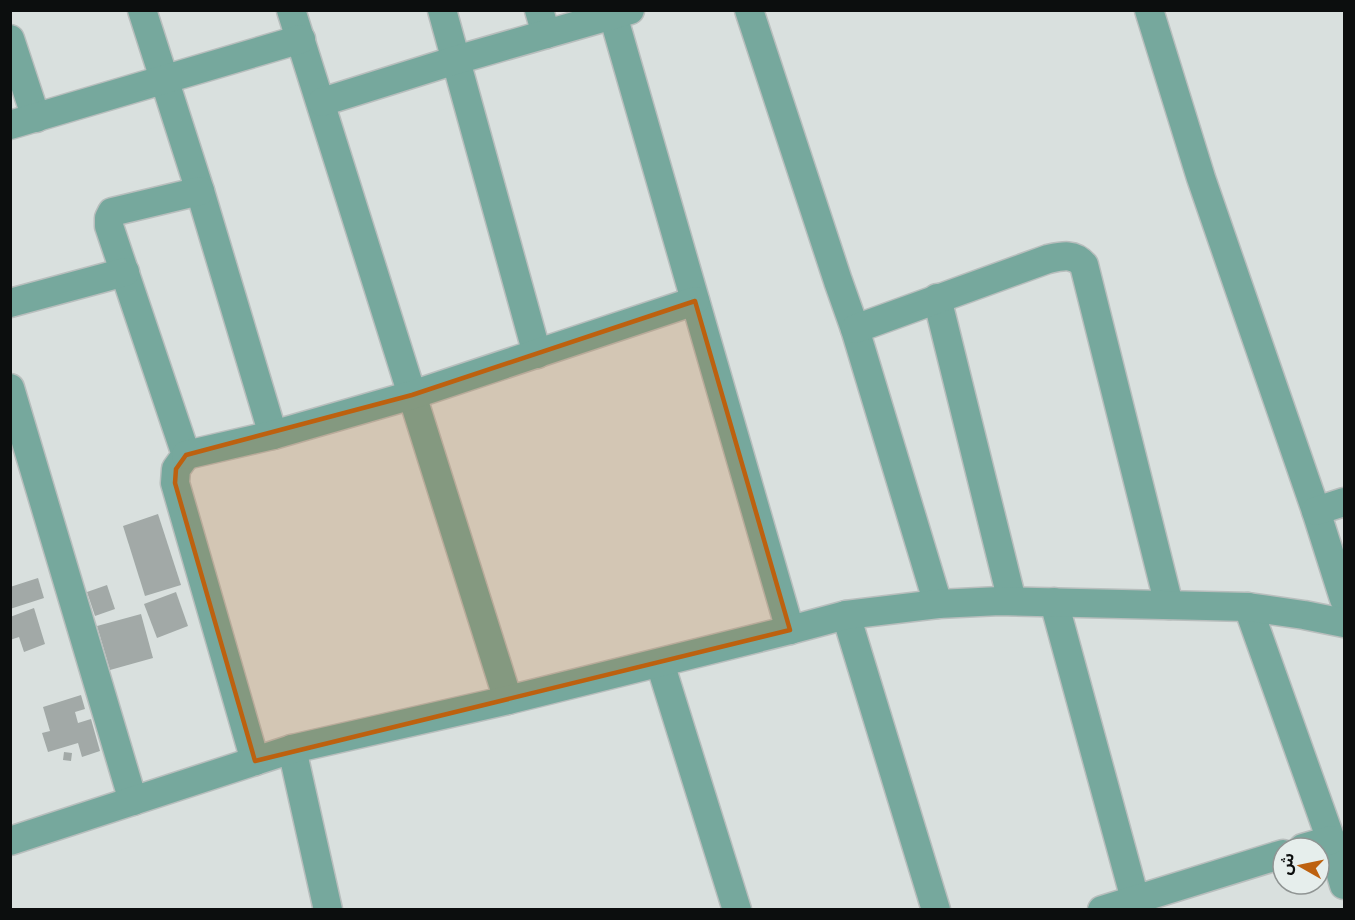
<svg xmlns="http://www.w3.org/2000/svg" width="1355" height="920" font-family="Bitter,'Noto Sans Arabic',serif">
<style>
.building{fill:#a2a9a7}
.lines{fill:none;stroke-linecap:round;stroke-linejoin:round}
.minor-casing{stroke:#b8bebd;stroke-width:31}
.minor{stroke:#76a89d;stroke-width:28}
.marked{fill:#bd610f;fill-opacity:0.2;stroke:#bd610f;stroke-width:4.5;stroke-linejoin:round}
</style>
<rect width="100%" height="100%" fill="#d9e0de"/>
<g class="building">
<polygon points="158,514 181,585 145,596 123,526"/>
<polygon points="38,578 44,598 10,609 10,587"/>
<polygon points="107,585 115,609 95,616 87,592"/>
<polygon points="176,592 188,626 157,638 144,604"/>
<polygon points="34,608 45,644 24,652 19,637 10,640 10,617"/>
<polygon points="141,614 153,658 110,670 97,626"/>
<polygon points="81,695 85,709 75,712 78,723 91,719 100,751 82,757 78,743 48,752 42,733 50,731 43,707"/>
<polygon points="64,752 72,753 71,761 63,760"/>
</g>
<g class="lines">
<defs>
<g id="minor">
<polyline points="142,10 200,191 273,435"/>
<polyline points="291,10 508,700"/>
<polyline points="442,10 537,354"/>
<polyline points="539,10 546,34"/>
<polyline points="749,10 838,281 855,329 938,604"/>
<polyline points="1149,10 1201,178 1316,511 1344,599"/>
<polyline points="613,15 790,630"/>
<polyline points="10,39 36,118"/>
<polyline points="322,102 456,60 630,10"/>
<polyline points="10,125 301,39"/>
<polyline points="200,191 112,212 109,218 109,226 186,455 176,469 175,483 255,761"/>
<polyline points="937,298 1012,601"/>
<polyline points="10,303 125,272"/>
<path d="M 855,329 L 1048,259 C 1062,256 1074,253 1084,265 L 1169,605"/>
<polyline points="10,388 133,801"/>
<polyline points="186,455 273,435 412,395 695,301"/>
<polyline points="1316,511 1344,502"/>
<polyline points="1054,602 1138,910"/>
<polyline points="1248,607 1331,840 1344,885"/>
<polyline points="846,615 936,910"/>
<polyline points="660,663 737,910"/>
<polyline points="292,749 328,910"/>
<polyline points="10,841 292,749 508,700 790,630 846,615 938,604 1000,601 1248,607 1304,615 1344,623"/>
<polyline points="1303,848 1331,840"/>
<polyline points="1102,910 1283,854"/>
</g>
</defs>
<use href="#minor" class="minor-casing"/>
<use href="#minor" class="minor"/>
</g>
<path class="marked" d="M 695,301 L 790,630 L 255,761 L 175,483 L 176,469 L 186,455 L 412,395 Z"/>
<rect width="1355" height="920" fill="none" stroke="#0c0e0e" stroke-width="24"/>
<g transform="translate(1301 866) rotate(279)"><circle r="28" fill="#e6eeec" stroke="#8f9493" stroke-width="1.5"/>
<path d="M0-4.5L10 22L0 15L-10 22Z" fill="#bd610f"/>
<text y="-9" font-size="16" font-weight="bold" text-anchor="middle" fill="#0c0e0e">ش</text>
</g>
</svg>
